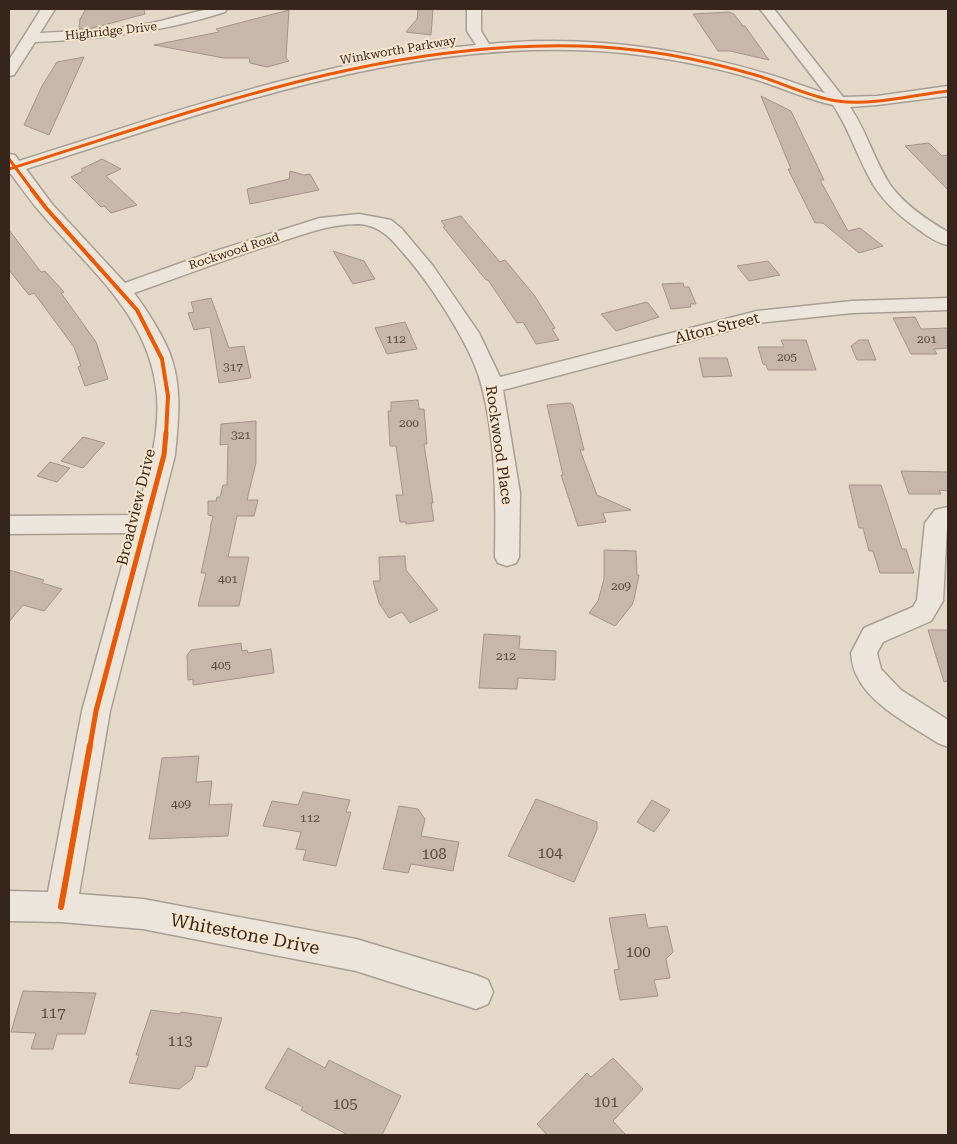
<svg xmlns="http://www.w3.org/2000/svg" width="957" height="1144" font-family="'Roboto Serif',serif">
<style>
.building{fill:#c7b6aa;stroke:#a39489}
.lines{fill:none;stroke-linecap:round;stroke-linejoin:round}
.minor-casing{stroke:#a89e93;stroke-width:3}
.minor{fill:#ece5db;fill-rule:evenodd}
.cycleway-far3-casing{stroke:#f6e6cd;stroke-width:5}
.cycleway-far2-casing{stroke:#f6e6cd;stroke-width:6}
.cycleway-far1-casing{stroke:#f6e6cd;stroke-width:8}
.cycleway-casing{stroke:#f6e6cd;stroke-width:9}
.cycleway-far3{stroke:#e8590c;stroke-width:3}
.cycleway-far2{stroke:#e8590c;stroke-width:4}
.cycleway-far1{stroke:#e8590c;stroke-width:5}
.cycleway{stroke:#e8590c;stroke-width:6}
.labels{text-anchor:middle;stroke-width:4;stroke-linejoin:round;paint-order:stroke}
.far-street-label{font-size:12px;fill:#36251b;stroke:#f6e6cd}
.number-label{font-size:12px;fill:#5a493f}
.street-label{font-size:15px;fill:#36251b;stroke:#f6e6cd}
.near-number-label{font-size:15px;fill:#5a493f}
.near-street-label{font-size:18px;fill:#36251b;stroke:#f6e6cd}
</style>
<rect width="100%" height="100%" fill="#e4d9c9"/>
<g class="building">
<polygon points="86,9 144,9 145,14 93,28 79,29 80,19"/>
<polygon points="418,9 433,9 431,35 406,32 417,19"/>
<polygon points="289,10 286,58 289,61 267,67 250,63 249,58 224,58 154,45 219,32 216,29"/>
<polygon points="729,12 734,14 743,26 745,26 769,60 730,51 718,51 693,14"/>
<polygon points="84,57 49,135 24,125 42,86 57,62"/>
<polygon points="761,96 791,111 824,180 820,180 848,231 860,228 883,246 859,253 823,223 815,223 788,169 791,169"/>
<polygon points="929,143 942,156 948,155 948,190 905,146"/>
<polygon points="102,159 121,169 106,176 137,205 111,213 104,206 101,207 71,177 83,171 81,169"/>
<polygon points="290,171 304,175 310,174 319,190 250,204 247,189 289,179"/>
<polygon points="461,216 500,262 505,260 534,295 555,328 552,329 559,340 536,344 523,322 517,323 488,280 486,280 443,227 445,226 441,221"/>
<polygon points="9,230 41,272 45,271 64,292 61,293 96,342 108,379 85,386 78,367 81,366 74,347 34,293 29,295 9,270"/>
<polygon points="333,251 364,261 375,279 353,284"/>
<polygon points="768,261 780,275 749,281 737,266"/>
<polygon points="683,283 684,287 689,287 696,304 690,304 691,307 671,309 662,284"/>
<polygon points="211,298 229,348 244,346 251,378 219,383 210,327 194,330 188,313 194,312 191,302"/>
<polygon points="647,302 659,317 616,331 601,314"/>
<polygon points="915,317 921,329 948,328 948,348 934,349 937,354 911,354 893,318"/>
<polygon points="405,322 417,349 387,354 375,328"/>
<polygon points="781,340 806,340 816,370 768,370 766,365 763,364 758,347 784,347"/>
<polygon points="859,340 868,340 876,360 857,360 851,346"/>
<polygon points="699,358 727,358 732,376 703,377"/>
<polygon points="418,400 419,409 424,409 427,444 424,444 433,503 431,503 434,521 406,524 406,522 400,522 396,495 403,495 396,446 390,446 388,411 391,411 391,402"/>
<polygon points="570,403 573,405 584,450 580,450 597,495 631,510 603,513 606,522 578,526 561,475 563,475 547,405"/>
<polygon points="256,421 256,463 247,500 258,500 254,516 237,516 228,557 249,557 239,606 198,606 206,573 201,573 211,528 210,528 213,516 208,515 208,501 216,501 217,497 220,497 223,485 227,485 228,444 220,445 221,424"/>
<polygon points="83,437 105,443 83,468 61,461"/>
<polygon points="50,462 70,468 57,482 37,476"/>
<polygon points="901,471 948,472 948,491 939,490 941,494 909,494"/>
<polygon points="849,485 881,485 902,549 906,549 914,573 880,573 873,551 869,551 863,528 859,528"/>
<polygon points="604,550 636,551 637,575 639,575 634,599 632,605 615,626 589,613 598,601 604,579"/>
<polygon points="405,556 406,570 438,610 410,623 402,612 389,618 379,603 373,581 380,581 379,557"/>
<polygon points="9,570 44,580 42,583 62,589 44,611 23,605 9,622"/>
<polygon points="928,630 948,630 948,681 944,682"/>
<polygon points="484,634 520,636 519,649 556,651 555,680 518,678 517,689 479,688"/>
<polygon points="241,643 242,651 247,650 248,653 271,649 274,673 193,685 193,679 188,680 187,655 191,650"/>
<polygon points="199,756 196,782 212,781 209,805 232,804 228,836 149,839 162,758"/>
<polygon points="303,792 350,800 346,812 351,812 336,866 303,860 306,850 296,849 301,832 263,826 272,801 298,805"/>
<polygon points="536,799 597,822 597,830 574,882 508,856"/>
<polygon points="652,800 670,810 654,832 637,822"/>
<polygon points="399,806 418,809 425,819 421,836 459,842 453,871 411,864 408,873 383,869"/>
<polygon points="645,914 648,928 667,926 673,952 666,959 670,978 654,980 658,996 620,1000 614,970 619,969 609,918"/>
<polygon points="23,991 96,993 85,1034 57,1034 53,1049 31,1049 36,1033 11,1032"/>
<polygon points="151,1010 180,1014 181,1012 222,1018 207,1067 196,1066 192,1079 179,1089 129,1083 139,1055 136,1055"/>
<polygon points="288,1048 325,1068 329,1060 401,1096 382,1135 348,1135 301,1110 303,1107 265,1088"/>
<polygon points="613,1058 643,1089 613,1121 626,1135 547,1135 537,1124 587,1073 591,1077"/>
</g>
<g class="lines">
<defs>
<g id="minor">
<path d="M 41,9 L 55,9 L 40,33 C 77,31 115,30 152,23 C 177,18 202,7 227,9 L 225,12 C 163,32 100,39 35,42 L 14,75 L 9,76 L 9,60 Z"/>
<path d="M 467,9 L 481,9 L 481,31 L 489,44 C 581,35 676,47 764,73 C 785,79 805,87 825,93 L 760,9 L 774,9 L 843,97 L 877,96 L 948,86 L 948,96 L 877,105 L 850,107 C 867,131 874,161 891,186 C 906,206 927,220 948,232 L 948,245 C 937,243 927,236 918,229 C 898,215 880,199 869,177 C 856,153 848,127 833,105 C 806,99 780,87 754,79 C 711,66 667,58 623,53 C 416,33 219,109 26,169 L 52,204 L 125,283 L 203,255 L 320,218 L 359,214 L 391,220 L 402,229 L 433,266 L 479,333 L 500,377 L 757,311 L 852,301 L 948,298 L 948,310 L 852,313 L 758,323 L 503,390 L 520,493 L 519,557 L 516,563 L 507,566 L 498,563 L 495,557 C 496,499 496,436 480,380 C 470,345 434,290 411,262 C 396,245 384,225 358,224 C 327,224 299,236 270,245 C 224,260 179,277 134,293 C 147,310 166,340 172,360 C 182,391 178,423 175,455 L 110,711 L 79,894 L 143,899 L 356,939 L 476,975 L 488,980 L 493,992 L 488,1004 L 476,1009 L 356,971 L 143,929 L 61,922 L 9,921 L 9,891 L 48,892 L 82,711 L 131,533 L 9,534 L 9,516 L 136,515 C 147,477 160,437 157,396 C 151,317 89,269 41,213 C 30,201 21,187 11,174 L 9,174 L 9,154 L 15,155 L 19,161 C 169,114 318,60 476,45 L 467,31 Z"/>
<path d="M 948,507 L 943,601 L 931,621 L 883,642 L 877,653 L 881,669 L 901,690 L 948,720 L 948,747 L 938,743 C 912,726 870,705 857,676 C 853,669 852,661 851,653 L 864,628 L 913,607 L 917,600 L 925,523 L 935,510 Z"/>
</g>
</defs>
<use href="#minor" class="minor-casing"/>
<use href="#minor" class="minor"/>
<defs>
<g id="cycleway-far3">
<polyline points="9,159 33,191"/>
<path d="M 9,169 C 196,111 380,41 578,46 C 639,47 701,59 759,76 C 785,84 810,97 837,101 C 873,106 912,95 948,91"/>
</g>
<polyline id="cycleway-far2" points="32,190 46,208 137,310 162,359 168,396 166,435"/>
<polyline id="cycleway-far1" points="90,746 96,711 164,455 166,433"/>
<polyline id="cycleway" points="61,907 90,745"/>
</defs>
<use href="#cycleway-far3" class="cycleway-far3-casing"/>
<use href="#cycleway-far2" class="cycleway-far2-casing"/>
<use href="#cycleway-far1" class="cycleway-far1-casing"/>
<use href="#cycleway" class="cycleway-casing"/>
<use href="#cycleway-far3" class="cycleway-far3"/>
<use href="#cycleway-far2" class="cycleway-far2"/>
<use href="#cycleway-far1" class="cycleway-far1"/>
<use href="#cycleway" class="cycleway"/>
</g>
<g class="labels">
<g class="far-street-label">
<text transform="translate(111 31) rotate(-6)" y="4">Highridge Drive</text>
<text transform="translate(398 50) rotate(-10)" y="4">Winkworth Parkway</text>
<text transform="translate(234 251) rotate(-18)" y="4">Rockwood Road</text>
</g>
<g class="number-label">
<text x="396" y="343">112</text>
<text x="927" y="343">201</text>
<text x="787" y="361">205</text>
<text x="233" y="371">317</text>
<text x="409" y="427">200</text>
<text x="241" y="439">321</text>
<text x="228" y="583">401</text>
<text x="621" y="590">209</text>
<text x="506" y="660">212</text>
<text x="221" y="669">405</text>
<text x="181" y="808">409</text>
<text x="310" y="822">112</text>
</g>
<g class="street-label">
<text transform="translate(717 328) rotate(-14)" y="5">Alton Street</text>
<text transform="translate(499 445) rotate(82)" y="5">Rockwood Place</text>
<text transform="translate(136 507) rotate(-76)" y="5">Broadview Drive</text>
</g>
<g class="near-number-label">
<text x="550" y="858">104</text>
<text x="434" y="859">108</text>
<text x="638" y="957">100</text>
<text x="53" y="1018">117</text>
<text x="180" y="1046">113</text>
<text x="606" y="1107">101</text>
<text x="345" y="1109">105</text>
</g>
<g class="near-street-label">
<text transform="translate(245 934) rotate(11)" y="6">Whitestone Drive</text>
</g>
</g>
<rect width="957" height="1144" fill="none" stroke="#36251b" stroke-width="20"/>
</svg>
